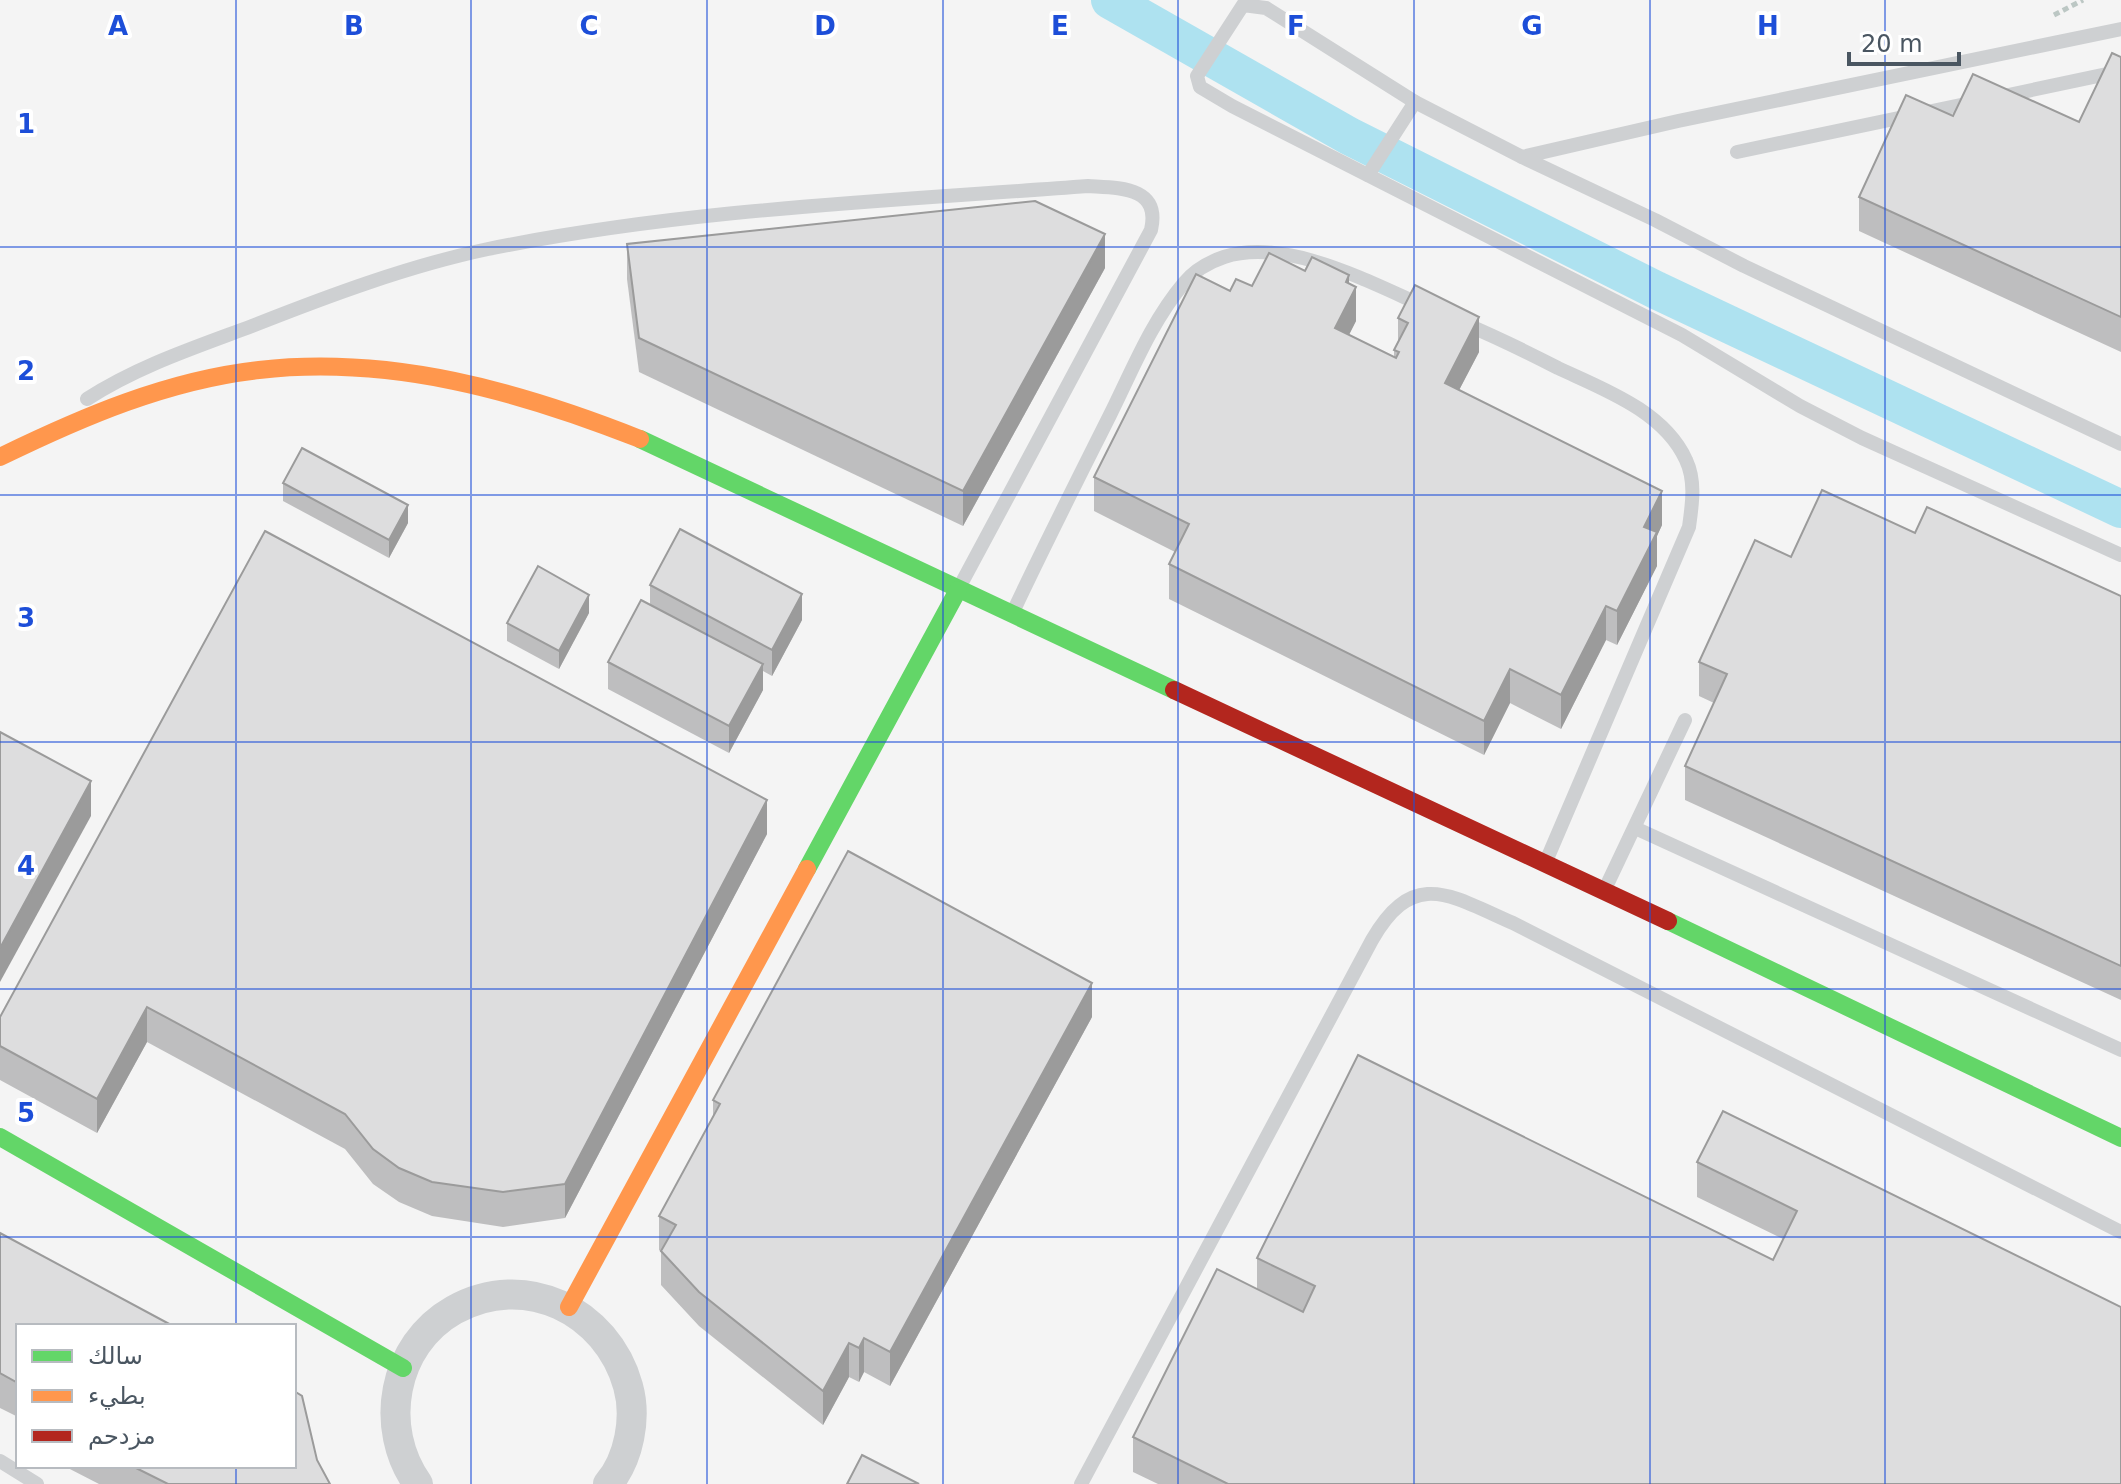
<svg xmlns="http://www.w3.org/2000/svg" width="2121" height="1484" font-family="'DejaVu Sans',Cairo,sans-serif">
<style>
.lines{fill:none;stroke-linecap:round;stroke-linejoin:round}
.canal{stroke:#aee2f0;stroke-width:38}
.path{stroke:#bcc7c4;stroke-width:5;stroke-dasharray:6 4;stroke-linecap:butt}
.lane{stroke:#ced0d2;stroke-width:14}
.street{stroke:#ced0d2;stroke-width:30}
.fast{stroke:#63d668;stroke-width:18}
.slow{stroke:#ff974d;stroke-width:18}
.jam{stroke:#b3261e;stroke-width:18}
.wall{fill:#bebebf}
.shaded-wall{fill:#9b9b9b}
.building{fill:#ddddde;stroke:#9b9b9b;stroke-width:2}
.grid{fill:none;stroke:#1d4ed8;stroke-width:2;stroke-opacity:0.55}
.grid-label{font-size:26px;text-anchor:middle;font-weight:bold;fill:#1d4ed8;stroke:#fff;stroke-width:8;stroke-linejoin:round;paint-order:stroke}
</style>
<rect width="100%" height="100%" fill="#f4f4f4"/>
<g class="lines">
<polyline class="canal" points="1110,0 1349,136 1656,290 2121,509"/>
<polyline class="path" points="2054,15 2083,0"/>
<g class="lane">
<polyline points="1999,97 2121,71"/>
<polyline points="1737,152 1975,102"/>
<polyline points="1522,157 1678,121 2121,29"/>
<polyline points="1368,175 1415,102"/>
<path d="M 1463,323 C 1496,337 1527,352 1558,368 C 1603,389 1664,411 1686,460 C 1696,481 1692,505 1689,527 L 1547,859"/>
<path d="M 87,399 C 138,366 196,347 252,326 C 328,296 408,266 488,249 C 685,209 888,201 1088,186 C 1118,188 1161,186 1151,230 L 960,586"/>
<polyline points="2121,444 1744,266 1655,220 1522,157 1415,102 1266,8 1243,5 1197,76 1200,87 1232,106 1682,335 1800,406 1862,438 2121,555"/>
<path d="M 1013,612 C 1044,546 1077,481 1110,415 C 1132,371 1151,322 1184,283 C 1194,271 1209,262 1224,257 C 1286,237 1369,282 1426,307"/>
<polyline points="1635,828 2121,1050"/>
<polyline points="1605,889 1685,720"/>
<polyline points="0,1461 37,1484"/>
<path d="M 1081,1484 L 1372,940 C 1414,867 1451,896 1513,923 L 2121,1232"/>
</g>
<path class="street" d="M 418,1484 C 378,1428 392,1345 454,1310 C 525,1270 607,1311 628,1386 C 637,1418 629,1459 608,1484"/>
<g class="fast">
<polyline points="640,439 1174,690"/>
<polyline points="807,869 958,590"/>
<polyline points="1668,921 2121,1138"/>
<polyline points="0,1137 403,1368"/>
</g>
<g class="slow">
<path d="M 0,457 C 82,417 168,380 259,370 C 391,355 519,391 640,439"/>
<polyline points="569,1307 807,869"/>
</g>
<polyline class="jam" points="1174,690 1668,921"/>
</g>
<g class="wall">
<polygon points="2121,57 2121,352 1859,231 1859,197 1953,116 2079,122"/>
<polygon points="627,244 1105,268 963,526 639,372 627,279"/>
<polygon points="1305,271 1349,283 1356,321 1349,335 1394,357 1394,350 1398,341 1398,318 1479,352 1459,390 1662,525 1657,536 1657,566 1617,645 1606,640 1561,729 1510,703 1484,755 1169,599 1169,564 1175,552 1094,511 1094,477 1230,291 1252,286"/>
<polygon points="283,483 408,523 389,558 283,501"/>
<polygon points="1915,533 2121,596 2121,1000 1685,800 1685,766 1714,703 1699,696 1699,662 1791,557"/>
<polygon points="650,585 802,620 772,676 763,671 763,690 729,753 608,689 608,662 650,604"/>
<polygon points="589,613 559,669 507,641 507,623"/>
<polygon points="767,834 565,1218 503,1227 432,1216 399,1202 373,1184 345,1149 147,1042 97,1133 0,1080 0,1017"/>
<polygon points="1092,1017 890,1386 864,1372 859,1382 849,1377 823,1425 699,1326 661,1285 661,1252 659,1250 659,1216 713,1116 713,1100"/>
<polygon points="1723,1111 2121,1484 1158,1484 1133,1472 1133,1437 1257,1289 1257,1258 1773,1260 1783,1239 1697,1197 1697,1162"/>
<polygon points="0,1233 18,1326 18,1443 18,1417 0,1408"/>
<polygon points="317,1460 330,1484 99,1484 64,1466 294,1466"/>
</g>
<g class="shaded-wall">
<polygon points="1105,234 1105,268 963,526 963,491"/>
<polygon points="1349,275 1349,300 1356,287 1356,321 1335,362 1335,328 1346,282"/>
<polygon points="1479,317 1479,352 1445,417 1445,383"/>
<polygon points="1662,491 1662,525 1657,536 1657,566 1617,645 1617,611 1644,527"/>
<polygon points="408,505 408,523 389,558 389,540"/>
<polygon points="802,594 802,620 772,676 772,650"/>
<polygon points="589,595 589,613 559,669 559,651"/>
<polygon points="1606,606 1606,640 1561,729 1561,695"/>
<polygon points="763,664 763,690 729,753 729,726"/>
<polygon points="1510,669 1510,703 1484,755 1484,721"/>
<polygon points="91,781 91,816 0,982 0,948"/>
<polygon points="767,800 767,834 565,1218 565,1184"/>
<polygon points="1092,983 1092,1017 890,1386 890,1352"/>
<polygon points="147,1007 147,1042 97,1133 97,1099"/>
<polygon points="864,1338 864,1372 859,1382 859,1348"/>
<polygon points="849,1343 849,1377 823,1425 823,1391"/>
</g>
<g class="building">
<polygon points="2112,53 2121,57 2121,317 1859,197 1906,95 1953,116 1973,74 2079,122"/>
<polygon points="1035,201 1105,234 963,491 639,338 627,244"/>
<polygon points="1269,253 1305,271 1312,257 1349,275 1346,282 1356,287 1335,328 1396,358 1399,352 1394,350 1408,323 1398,318 1415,285 1479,317 1445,383 1662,491 1644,527 1657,532 1617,611 1606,606 1561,695 1510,669 1484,721 1169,564 1189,524 1094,477 1196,274 1230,291 1236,279 1252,286"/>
<polygon points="302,448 408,505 389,540 283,483"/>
<polygon points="1822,490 1915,533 1927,507 2121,596 2121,966 1685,766 1727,674 1699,662 1755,540 1791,557"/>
<polygon points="680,529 802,594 772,650 650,585"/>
<polygon points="265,531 767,800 565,1184 503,1192 432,1182 399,1168 373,1149 345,1114 147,1007 97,1099 0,1046 0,1017"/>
<polygon points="538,566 589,595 559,651 507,623"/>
<polygon points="641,600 763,664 729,726 608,662"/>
<polygon points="0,732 91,781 0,948"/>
<polygon points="848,851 1092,983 890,1352 864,1338 859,1348 849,1343 823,1391 699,1292 661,1251 676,1225 659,1216 720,1104 713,1100"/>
<polygon points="1358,1055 1773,1260 1797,1211 1697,1162 1723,1111 2121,1307 2121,1484 1228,1484 1133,1437 1217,1269 1303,1312 1315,1286 1257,1258"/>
<polygon points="0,1233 173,1326 18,1326 18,1383 0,1373"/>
<polygon points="294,1391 302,1396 317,1460 330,1484 168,1484 132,1466 294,1466"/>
<polygon points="862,1455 919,1484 847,1484"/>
</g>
<path class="grid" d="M 236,0 L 236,1326M 471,0 L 471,1484M 707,0 L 707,1484M 943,0 L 943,1484M 1178,0 L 1178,1484M 1414,0 L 1414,1484M 1650,0 L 1650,1484M 1885,0 L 1885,1484M 0,247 L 2121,247M 0,495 L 2121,495M 0,742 L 2121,742M 0,989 L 2121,989M 0,1237 L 2121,1237M 236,1466 L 236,1484"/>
<g class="grid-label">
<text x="118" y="35">A</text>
<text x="354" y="35">B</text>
<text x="589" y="35">C</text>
<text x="825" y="35">D</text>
<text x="1060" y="35">E</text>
<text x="1296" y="35">F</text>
<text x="1532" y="35">G</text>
<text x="1768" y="35">H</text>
<text x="26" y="133">1</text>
<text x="26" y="380">2</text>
<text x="26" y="627">3</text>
<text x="26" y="875">4</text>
<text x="26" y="1122">5</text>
</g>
<rect x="16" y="1324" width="280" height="144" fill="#ffffff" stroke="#b7bbc0" stroke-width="2"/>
<rect x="32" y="1350" width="40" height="12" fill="#63d668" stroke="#b7bbc0" stroke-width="2"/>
<text x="88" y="1364" font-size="24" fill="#4a5661">سالك</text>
<rect x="32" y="1390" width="40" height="12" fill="#ff974d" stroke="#b7bbc0" stroke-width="2"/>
<text x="88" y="1404" font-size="24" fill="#4a5661">بطيء</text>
<rect x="32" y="1430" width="40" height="12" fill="#b3261e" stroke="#b7bbc0" stroke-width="2"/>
<text x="88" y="1444" font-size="24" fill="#4a5661">مزدحم</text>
<path d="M1849 52v12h110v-12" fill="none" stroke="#4a5661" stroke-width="4"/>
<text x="1861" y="52" font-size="24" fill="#4a5661" stroke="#ffffff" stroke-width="6" paint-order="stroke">20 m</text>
</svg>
